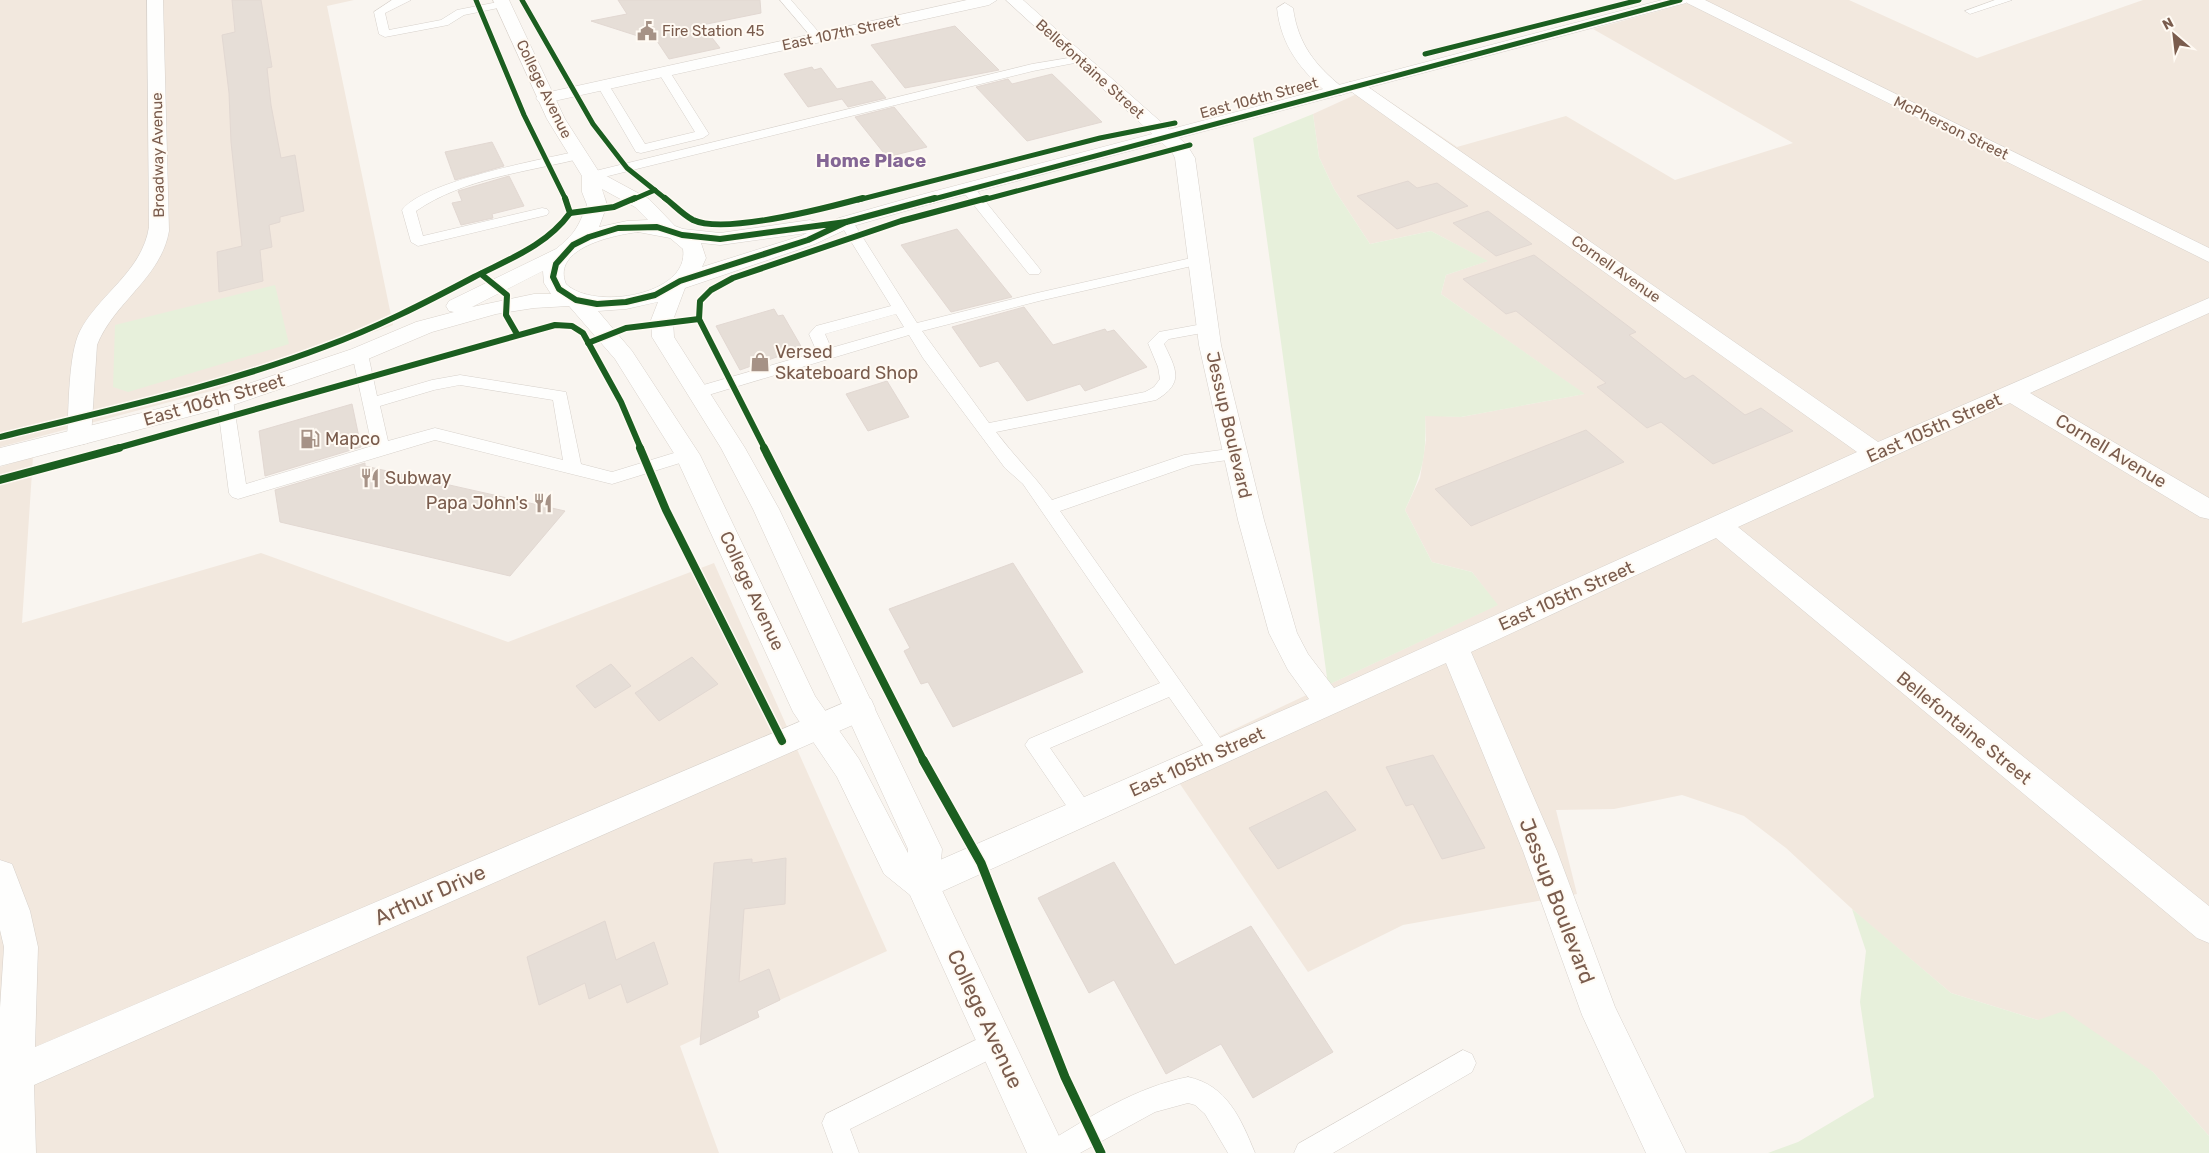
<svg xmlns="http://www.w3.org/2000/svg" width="2209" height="1153" font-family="Rubik,sans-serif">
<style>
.residential{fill:#f2e8de}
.green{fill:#e7f0db}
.building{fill:#e6ded7;stroke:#e2d8d2}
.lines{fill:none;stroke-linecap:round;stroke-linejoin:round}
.lane-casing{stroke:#d7d1cb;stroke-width:1}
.street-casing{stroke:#d7d1cb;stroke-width:1}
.secondary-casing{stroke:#d9d2cb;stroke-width:1}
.lane{fill:#fefefd;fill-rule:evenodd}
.street{fill:#fefefd;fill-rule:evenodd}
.secondary{fill:#fefefd;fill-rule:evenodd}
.cycleway-far3-casing{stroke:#fffaf3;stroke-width:7}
.cycleway-far2-casing{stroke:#fffaf3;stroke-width:9}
.cycleway-far1-casing{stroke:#fffaf3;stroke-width:11}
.cycleway-casing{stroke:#fffaf3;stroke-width:12}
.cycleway-far3{stroke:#1b5e20;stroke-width:5}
.cycleway-far2{stroke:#1b5e20;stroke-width:6}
.cycleway-far1{stroke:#1b5e20;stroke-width:8}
.cycleway{stroke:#1b5e20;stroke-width:9}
.labels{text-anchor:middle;stroke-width:4;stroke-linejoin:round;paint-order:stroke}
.far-poi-label{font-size:15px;fill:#7a5c4d;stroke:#fffaf3;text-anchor:start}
.far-street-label{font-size:15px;fill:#7a5c4d;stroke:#fffaf3}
.poi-label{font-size:18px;fill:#7a5c4d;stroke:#fffaf3;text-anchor:start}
.street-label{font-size:18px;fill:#7a5c4d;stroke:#fffaf3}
.far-district-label{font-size:19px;font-weight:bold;fill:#846695;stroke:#fffaf3}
.near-street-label{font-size:21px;fill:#7a5c4d;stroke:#fffaf3}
</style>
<rect width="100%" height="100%" fill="#f9f5f0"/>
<g class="residential">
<polygon points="0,0 354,0 327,6 393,325 215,390 0,447"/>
<polygon points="1699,0 1849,0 1977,58 2143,0 2209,0 2209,1136 2153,1072 2038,1020 1951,993 1863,919 1786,848 1744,816 1682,795 1614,809 1556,810 1577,894 1403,925 1308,972 1165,762 1497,605 1472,572 1432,562 1405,510 1420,478 1426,440 1425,415 1461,417 1584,394 1441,294 1446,275 1487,261 1431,231 1370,244 1334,189 1319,157 1313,114 1370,88 1457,147 1566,116 1675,180 1793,143 1593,29"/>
<polygon points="33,457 22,623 261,553 508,642 714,563 887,951 680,1046 719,1153 0,1153 0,467"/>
</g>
<g class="green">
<path d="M 1313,114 L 1319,157 L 1334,189 L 1370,244 L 1431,231 L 1488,261 L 1446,275 L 1441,294 L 1585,394 L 1461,417 L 1425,416 C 1427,456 1422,474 1405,510 L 1432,562 L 1472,572 L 1498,605 L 1328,685 L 1253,138 Z"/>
<polygon points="275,285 289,344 128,392 113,387 115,325"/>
<polygon points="1852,909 1951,993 2038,1020 2064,1011 2153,1072 2209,1136 2209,1153 1768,1153 1798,1142 1874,1097 1860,1002 1866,951"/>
</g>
<g class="building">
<polygon points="232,0 261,0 272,67 267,68 271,105 281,158 295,155 304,211 280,217 280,222 269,225 272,247 260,250 263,281 219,292 217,252 242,246 231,142 229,93 222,35 235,32"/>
<polygon points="618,0 760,0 761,13 702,25 720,48 669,59 655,38 641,37 591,21 627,14"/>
<polygon points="955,26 999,70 905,88 871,45"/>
<polygon points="812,67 814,70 821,68 837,89 872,81 886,98 848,107 842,99 808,107 784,74"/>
<polygon points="1052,74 1102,122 1027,141 976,87 1008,79 1012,84"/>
<polygon points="894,107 927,147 887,157 855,117"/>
<polygon points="492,142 504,166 455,180 445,152"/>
<polygon points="509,176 524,206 492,214 493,218 461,225 452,203 462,201 458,191"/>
<polygon points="1408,181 1417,188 1437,183 1468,206 1397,229 1357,196"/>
<polygon points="1488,211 1532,244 1496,256 1453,223"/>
<polygon points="957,229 1012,297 951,312 901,245"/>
<polygon points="1534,255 1636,332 1629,335 1685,379 1693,375 1745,415 1761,408 1793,431 1713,464 1661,422 1647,428 1597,387 1606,383 1516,311 1506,314 1463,279"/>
<polygon points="1024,307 1053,345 1105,329 1107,332 1114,330 1147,367 1085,391 1080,384 1027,401 998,361 980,367 952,327"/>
<polygon points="774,309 778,316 783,315 802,348 740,370 716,326"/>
<polygon points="887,381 909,417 868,431 846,394"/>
<polygon points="352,404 361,447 265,476 259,431"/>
<polygon points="1586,430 1624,462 1471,526 1435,489"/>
<polygon points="365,463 365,466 565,511 510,576 280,522 275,490"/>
<polygon points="1013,563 1083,672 953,727 928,682 921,684 904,651 910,648 889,609"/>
<polygon points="692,657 718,684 659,721 635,693"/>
<polygon points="611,664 631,686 595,708 576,686"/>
<polygon points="1433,755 1467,815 1485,848 1442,859 1413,804 1406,806 1386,767"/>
<polygon points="1326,791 1356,830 1278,869 1249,828"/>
<polygon points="786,858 785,904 744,909 739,982 769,969 780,1000 757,1011 759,1017 700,1045 714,863 752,859 752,863"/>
<polygon points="1114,862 1175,965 1251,926 1333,1052 1253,1098 1221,1044 1166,1074 1114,980 1089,993 1038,898"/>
<polygon points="605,921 616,960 654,942 668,984 627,1003 621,984 589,999 585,983 539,1005 527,957"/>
</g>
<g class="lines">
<defs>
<g id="lane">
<polygon points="392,0 411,0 385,13 389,30 441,20 457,10 503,1 508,4 503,7 464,15 448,25 385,37 379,34 374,12"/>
<polygon points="780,0 791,0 822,36 822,40 814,40"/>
<polygon points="1995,0 2012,0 1970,14 1965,11"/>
<polygon points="1081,56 1087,59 1085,61 1033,71 592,180 585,176 587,173 1032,64"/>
<polygon points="664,68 668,69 709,134 703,138 641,153 636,152 597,85 599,82 607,82 645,144 695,132 658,72"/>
<path d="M 578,151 L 583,152 L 584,155 L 583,158 C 527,172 464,178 416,211 L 423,236 L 542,208 L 547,209 L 549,212 L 547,215 L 418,246 L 411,242 L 402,210 C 424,181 540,160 578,151 Z"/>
<polygon points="968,185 973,186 1039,268 1041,271 1039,274 1029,274 961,189"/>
<path d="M 846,218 L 853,222 L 917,323 L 1037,293 L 1200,256 L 1205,257 L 1207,260 L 1205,263 L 1039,301 L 922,331 L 989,423 L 1145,392 L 1154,387 L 1160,379 L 1158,367 L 1148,343 L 1159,332 L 1208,323 L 1213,325 L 1216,328 L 1213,331 L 1169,339 L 1164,344 C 1176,369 1185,383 1156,400 L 996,432 C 1014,456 1035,476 1052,500 L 1184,455 L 1236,448 L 1242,450 L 1245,454 L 1242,458 L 1192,465 L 1060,511 L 1226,746 L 1230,752 L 1226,758 L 1219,761 L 1212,758 L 1169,697 L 1050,748 L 1095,813 L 1092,820 L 1084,823 L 1076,820 L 1029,751 L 1025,745 L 1029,739 L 1160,683 L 1023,484 L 1005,468 L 923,358 L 909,335 L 705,396 L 693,396 L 691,392 L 693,388 L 817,352 L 809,334 L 816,326 L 891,306 L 839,222 ZM 896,314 L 904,327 L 831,348 L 825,334 Z"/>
<path d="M 360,349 L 368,354 L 377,396 L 432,380 L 460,375 L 566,392 L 581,464 L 612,472 L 687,449 L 693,451 L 696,455 L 693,459 L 612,484 L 435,440 L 238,499 L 232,497 L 229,493 L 217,400 L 219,396 L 231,396 L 233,400 L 246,484 L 372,446 L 352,354 ZM 460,385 L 553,400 L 563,460 L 435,428 L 388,441 L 380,406 L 434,390 Z"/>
<polygon points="996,1030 1005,1034 1009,1043 1005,1052 850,1129 859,1153 833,1153 822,1123 826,1114"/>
<polygon points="1463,1050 1472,1054 1476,1063 1472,1072 1333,1153 1294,1153 1298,1144"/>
<path d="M 1188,1077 C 1227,1085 1241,1119 1255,1153 L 1228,1153 L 1205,1114 L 1195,1105 L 1188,1103 L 1155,1112 L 1080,1153 L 1041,1153 L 1045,1144 C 1090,1117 1136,1087 1188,1077 Z"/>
</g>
<g id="street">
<path d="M 147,0 L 163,0 L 169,231 C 161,278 114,302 97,345 L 91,437 L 88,443 L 79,445 L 70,443 L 67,437 C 69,408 68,355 80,331 C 100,293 142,272 149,227 Z"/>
<polygon points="967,0 997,0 989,5 545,103 539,102 536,98 539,94 545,93"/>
<polygon points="1006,0 1023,0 1187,145 1195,158 1221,345 1264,520 1297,633 1308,654 1334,688 1857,452 1349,90 1346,86 1349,82 1361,82 1878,442 2209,298 2209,313 2030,393 2209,498 2209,519 2200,517 2010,403 1738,527 2209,906 2209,943 2197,938 1716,538 1471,652 1557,851 1615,1007 1686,1153 1646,1153 1582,1015 1523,851 1446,663 934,895 922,899 910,895 905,884 910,873 1309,699 1288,670 1269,633 1238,520 1199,345 1175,158 1172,152"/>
<polygon points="1685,0 1705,0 2209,248 2209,262 1687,3"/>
<path d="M 1285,3 L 1293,8 C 1298,44 1315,65 1342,87 L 1345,91 L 1342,95 L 1330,95 C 1301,71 1281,46 1277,8 Z"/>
<polygon points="860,696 871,699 875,708 871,717 34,1085 36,1153 0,1153 0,1008 4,947 0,930 0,860 12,864 30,911 38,947 35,1047"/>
</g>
<path id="secondary" d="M 493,0 L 509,0 L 565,119 L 599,172 L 649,199 L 675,226 L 683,229 L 720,233 L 810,220 L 817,222 L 820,227 L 839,218 L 909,198 L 1662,0 L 1688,0 L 1686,3 L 923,206 L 853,226 L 815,244 L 685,288 L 673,320 L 674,337 L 745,448 L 779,509 L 942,849 L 939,884 L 1067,1153 L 1027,1153 L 910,895 L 884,874 L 837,777 L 793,712 L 675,455 L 615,359 L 569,306 L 534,308 L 496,314 L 432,332 L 368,359 L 233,405 L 0,466 L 0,448 L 218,394 L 352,349 L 416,322 L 454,312 L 449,311 L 446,306 L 449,301 L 556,249 C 575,234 578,227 587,205 L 582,192 L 582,176 L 547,119 ZM 602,189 L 635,207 L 648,220 L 627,221 L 599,227 L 607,205 ZM 638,232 L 670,238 L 683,249 C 690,295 594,311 566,284 C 551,248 614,235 638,232 ZM 807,233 L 801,236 L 702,267 L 706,258 L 701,243 L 720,245 ZM 543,271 L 544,283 L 551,294 L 534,294 L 472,307 ZM 658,302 L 651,320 L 652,337 L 721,448 L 753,509 L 908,849 L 908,853 L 859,759 L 815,696 L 700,455 L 632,351 L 598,311 L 626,309 Z"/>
</defs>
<use href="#lane" class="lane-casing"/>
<use href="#street" class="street-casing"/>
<use href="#secondary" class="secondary-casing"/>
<use href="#lane" class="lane"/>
<use href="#street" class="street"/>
<use href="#secondary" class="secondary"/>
<defs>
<g id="cycleway-far3">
<polyline points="476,0 524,115 566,200"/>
<polyline points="522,0 593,124 627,168 667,200"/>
<polyline points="1425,54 1639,0"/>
<polyline points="632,200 655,190"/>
<polyline points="858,200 1100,138 1175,123"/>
<polyline points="930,200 1680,0"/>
<polyline points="983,200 1190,145"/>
</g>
<g id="cycleway-far2">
<path d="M 665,198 C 674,205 683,215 693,220 C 725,235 826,208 863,198"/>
<polyline points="570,213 614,207 635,198"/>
<polygon points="846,222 808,240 680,281 655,295 626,302 597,304 576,300 559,289 553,277 556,264 573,245 589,237 618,228 657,227 682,235 720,239"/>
<polyline points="846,222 935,198"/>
<polyline points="481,274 507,295 506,315 517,334"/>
<polyline points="588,343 626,328 699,319"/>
<path d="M 0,437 C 109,410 219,387 324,347 C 376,328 425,303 474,277 C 509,259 546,246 570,213 L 565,198"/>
<polyline points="114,449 555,325 572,326 583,333 621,402 641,449"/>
<polyline points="765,449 699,319 700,301 711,290 733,278 901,221 987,198"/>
</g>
<g id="cycleway-far1">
<polyline points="640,448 666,510 782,741"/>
<polyline points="764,448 924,762"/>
<polyline points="0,480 119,448"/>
</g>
<polyline id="cycleway" points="923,760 981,863 1065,1077 1101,1153"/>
</defs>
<use href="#cycleway-far3" class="cycleway-far3-casing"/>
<use href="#cycleway-far2" class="cycleway-far2-casing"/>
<use href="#cycleway-far1" class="cycleway-far1-casing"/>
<use href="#cycleway" class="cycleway-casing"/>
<use href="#cycleway-far3" class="cycleway-far3"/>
<use href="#cycleway-far2" class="cycleway-far2"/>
<use href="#cycleway-far1" class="cycleway-far1"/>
<use href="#cycleway" class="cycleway"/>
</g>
<defs>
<symbol id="civic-bare" viewBox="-9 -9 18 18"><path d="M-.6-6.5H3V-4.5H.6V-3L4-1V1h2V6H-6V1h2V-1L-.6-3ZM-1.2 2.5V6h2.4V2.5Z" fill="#a69286" stroke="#fffaf3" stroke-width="2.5" paint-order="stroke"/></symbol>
<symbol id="shop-bare" viewBox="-9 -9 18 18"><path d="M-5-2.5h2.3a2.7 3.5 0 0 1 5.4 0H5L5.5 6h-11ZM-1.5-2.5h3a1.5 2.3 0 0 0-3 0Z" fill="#a69286" stroke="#fffaf3" stroke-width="2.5" paint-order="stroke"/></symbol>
<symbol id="fuel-bare" viewBox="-9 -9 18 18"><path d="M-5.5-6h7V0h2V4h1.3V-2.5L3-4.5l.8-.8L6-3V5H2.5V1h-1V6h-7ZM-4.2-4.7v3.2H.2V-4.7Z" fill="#a69286" stroke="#fffaf3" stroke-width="2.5" paint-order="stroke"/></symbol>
<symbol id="restaurant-bare" viewBox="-9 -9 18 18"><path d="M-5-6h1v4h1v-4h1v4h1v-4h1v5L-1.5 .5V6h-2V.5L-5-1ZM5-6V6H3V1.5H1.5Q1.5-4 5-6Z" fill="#a69286" stroke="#fffaf3" stroke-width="2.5" paint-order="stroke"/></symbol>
</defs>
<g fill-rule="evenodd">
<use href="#civic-bare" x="633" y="17" width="28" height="28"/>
<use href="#shop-bare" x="746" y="348" width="28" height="28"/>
<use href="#fuel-bare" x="296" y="425" width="28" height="28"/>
<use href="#restaurant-bare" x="356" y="464" width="28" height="28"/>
<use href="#restaurant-bare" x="529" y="489" width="28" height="28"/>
</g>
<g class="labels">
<g class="far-poi-label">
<text x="662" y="36">Fire Station 45</text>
</g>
<g class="far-street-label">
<text transform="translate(841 33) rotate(-12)" y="5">East 107th Street</text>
<text transform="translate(1090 69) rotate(42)" y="5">Bellefontaine Street</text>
<text transform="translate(544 89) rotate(64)" y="5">College Avenue</text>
<text transform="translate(1259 98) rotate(-15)" y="5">East 106th Street</text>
<text transform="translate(1951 128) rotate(26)" y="5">McPherson Street</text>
<text transform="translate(158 155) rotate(-91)" y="5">Broadway Avenue</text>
<text transform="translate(1616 269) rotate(35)" y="5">Cornell Avenue</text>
</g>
<g class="poi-label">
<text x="775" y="358">Versed<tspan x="775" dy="21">Skateboard Shop</tspan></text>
<text x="325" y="445">Mapco</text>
<text x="385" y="484">Subway</text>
<text x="528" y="509" text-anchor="end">Papa John's</text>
</g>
<g class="street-label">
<text transform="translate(214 400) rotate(-16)" y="6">East 106th Street</text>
<text transform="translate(1229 425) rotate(77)" y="6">Jessup Boulevard</text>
<text transform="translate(1934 428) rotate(-24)" y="6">East 105th Street</text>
<text transform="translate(2111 451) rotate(31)" y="6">Cornell Avenue</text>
<text transform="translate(752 591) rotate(65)" y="6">College Avenue</text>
<text transform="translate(1566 596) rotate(-24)" y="6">East 105th Street</text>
<text transform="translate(1964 728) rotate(39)" y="6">Bellefontaine Street</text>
<text transform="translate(1197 762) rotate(-24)" y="6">East 105th Street</text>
</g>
<g class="far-district-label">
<text x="871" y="167">Home Place</text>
</g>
<g class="near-street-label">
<text transform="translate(430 895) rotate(-24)" y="7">Arthur Drive</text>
<text transform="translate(1557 901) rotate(69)" y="7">Jessup Boulevard</text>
<text transform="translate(985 1019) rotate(65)" y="7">College Avenue</text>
</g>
</g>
<g transform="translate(2174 35) rotate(332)" stroke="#fffaf3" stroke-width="4" paint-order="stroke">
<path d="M0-4L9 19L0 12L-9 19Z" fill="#7a5c4d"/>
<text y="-8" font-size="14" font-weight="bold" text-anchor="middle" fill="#7a5c4d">N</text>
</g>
</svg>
